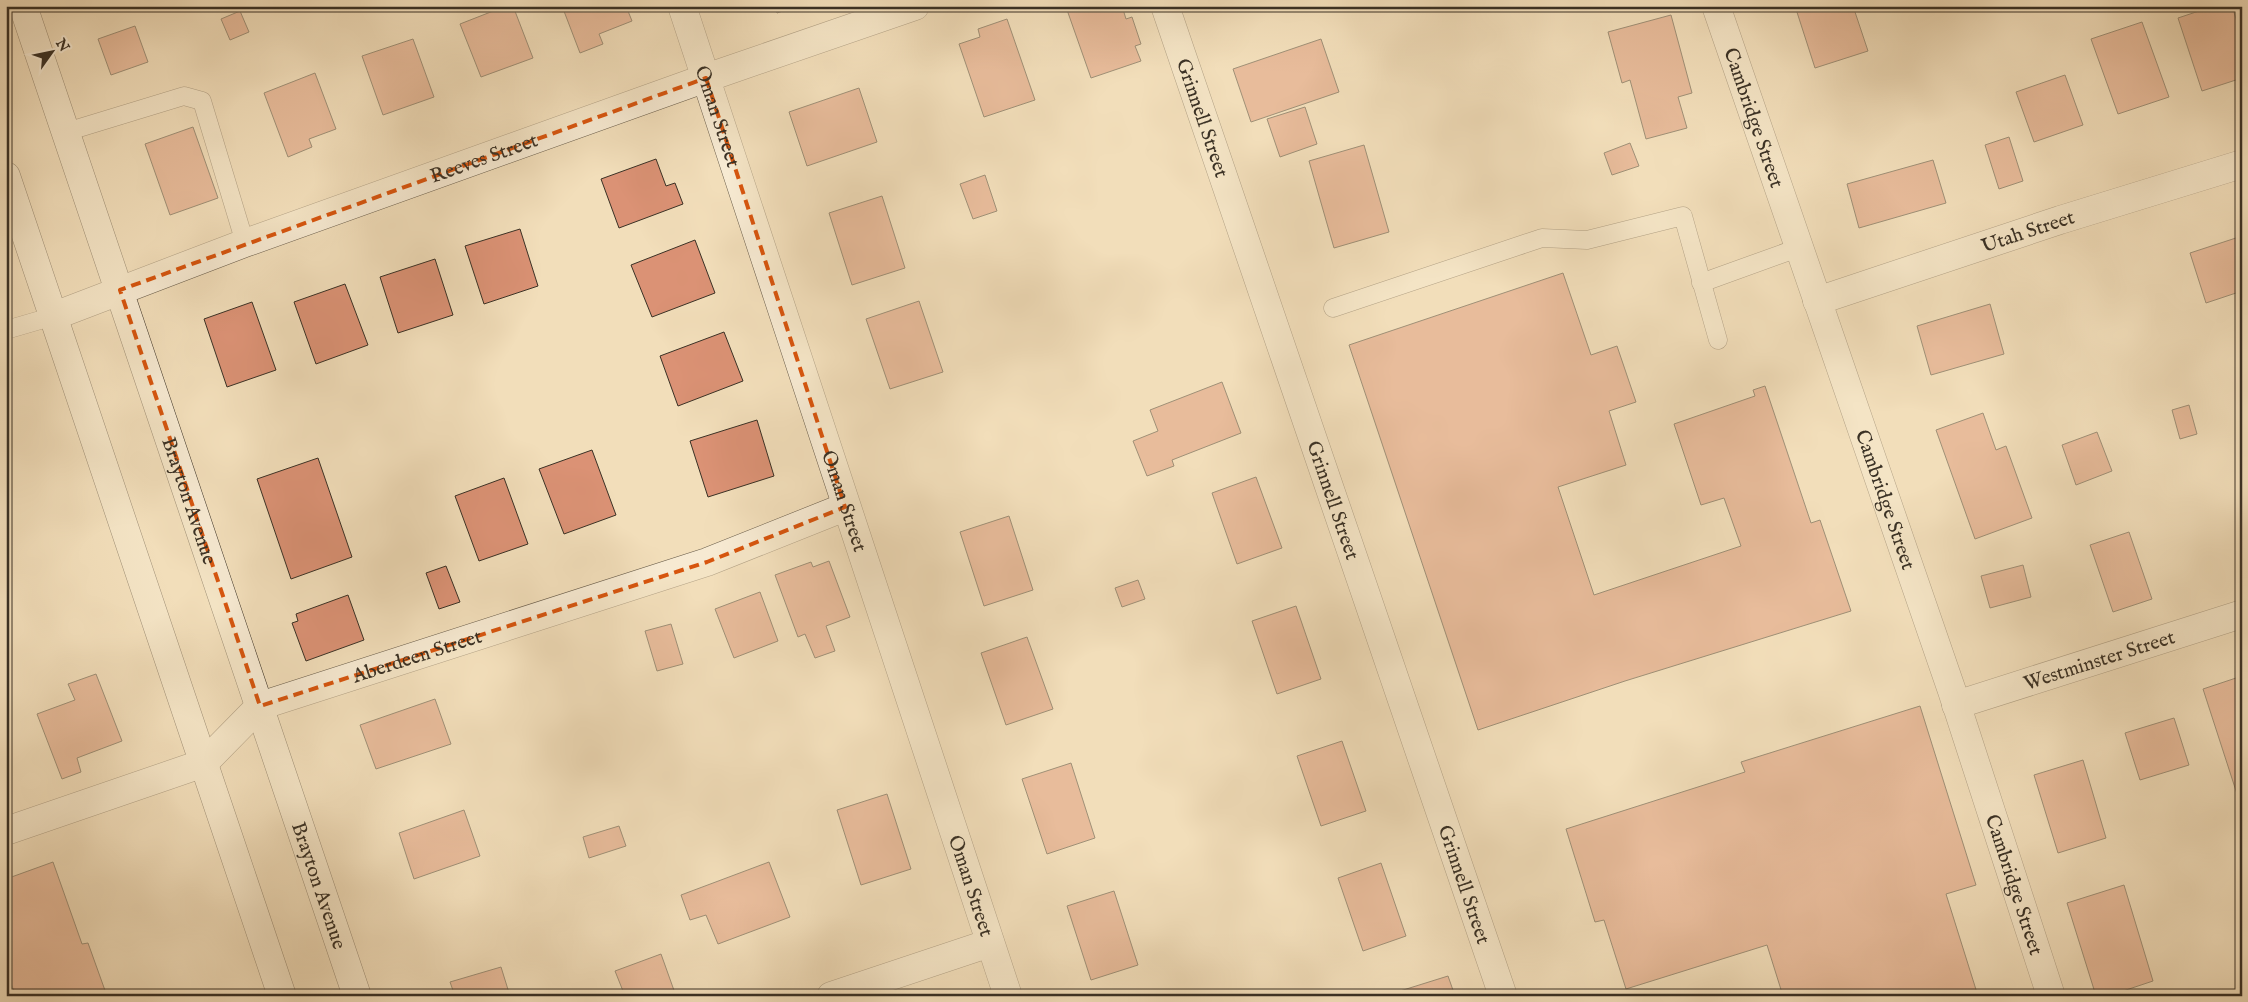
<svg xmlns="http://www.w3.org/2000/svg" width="2248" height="1002" font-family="'IM FELL English',serif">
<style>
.building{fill:#db9275;stroke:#3a3125}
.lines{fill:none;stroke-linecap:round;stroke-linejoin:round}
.service-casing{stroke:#685c4a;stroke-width:19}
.minor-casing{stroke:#685c4a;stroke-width:29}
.secondary-casing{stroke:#3a3125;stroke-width:29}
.service{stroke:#f7ead2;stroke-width:18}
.minor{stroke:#f7ead2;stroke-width:28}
.secondary{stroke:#f7ead2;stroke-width:28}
.marked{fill:none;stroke:#d7550e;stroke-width:4;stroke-dasharray:10 6;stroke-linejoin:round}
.labels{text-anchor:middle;stroke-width:4;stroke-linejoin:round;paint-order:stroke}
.street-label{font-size:20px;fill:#3a3125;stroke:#f7ead2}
</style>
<rect width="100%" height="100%" fill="#f2deba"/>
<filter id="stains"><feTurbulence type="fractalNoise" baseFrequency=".004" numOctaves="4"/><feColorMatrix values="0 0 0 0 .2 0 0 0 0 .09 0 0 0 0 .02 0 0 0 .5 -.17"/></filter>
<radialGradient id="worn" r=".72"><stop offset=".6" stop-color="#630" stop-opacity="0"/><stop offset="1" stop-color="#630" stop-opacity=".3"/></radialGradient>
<g class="building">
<polygon points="506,6 513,6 533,58 481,77 460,24"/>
<polygon points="562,6 626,6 632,21 599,34 603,44 580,53"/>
<polygon points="774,6 794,6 794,7 777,13"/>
<polygon points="1122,6 1126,19 1132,17 1141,44 1135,46 1141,61 1091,78 1066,7"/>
<polygon points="1795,6 1853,6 1868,51 1815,68"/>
<polygon points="2214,6 2232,6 2242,38 2242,78 2202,91 2178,18"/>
<polygon points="240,11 249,32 230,40 221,19"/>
<polygon points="1671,15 1692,93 1678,97 1687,128 1646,139 1630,80 1622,83 1608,32"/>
<polygon points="1007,19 1035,100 984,117 959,44 980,37 978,29"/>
<polygon points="2142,22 2169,97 2118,114 2091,39"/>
<polygon points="135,26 148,62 111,75 98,39"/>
<polygon points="413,39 434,97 383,115 362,56"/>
<polygon points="1321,39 1339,92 1251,122 1233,69"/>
<polygon points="315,73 336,129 309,139 312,147 288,157 264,93"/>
<polygon points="2065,75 2083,125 2034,142 2016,92"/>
<polygon points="859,88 877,142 807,166 789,112"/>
<polygon points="1305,107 1317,144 1280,157 1267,119"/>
<polygon points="193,127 218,198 170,215 145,144"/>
<polygon points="2009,137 2023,181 1999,189 1985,145"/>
<polygon points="1630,143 1639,166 1612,175 1604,153"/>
<polygon points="1364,145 1389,232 1334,248 1309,161"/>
<polygon points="656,159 666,186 675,183 683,204 619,228 601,179"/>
<polygon points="1933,160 1946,203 1859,228 1847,184"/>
<polygon points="985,175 997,211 973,219 960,184"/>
<polygon points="882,196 905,268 852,285 829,213"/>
<polygon points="520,229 538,286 484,304 465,246"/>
<polygon points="2242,236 2242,291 2206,303 2190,253"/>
<polygon points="695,240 715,293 652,317 631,265"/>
<polygon points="435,259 453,315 398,333 380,277"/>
<polygon points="1563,273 1591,355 1617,346 1636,402 1609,411 1626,465 1558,487 1594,595 1741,546 1724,498 1701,505 1674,424 1755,396 1753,390 1765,386 1811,523 1820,520 1851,611 1625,681 1478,730 1349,345"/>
<polygon points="345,284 368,345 316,364 294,302"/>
<polygon points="919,301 943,372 890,389 866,319"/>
<polygon points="252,302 276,370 227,387 204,319"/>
<polygon points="1990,304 2004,354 1931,375 1917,326"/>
<polygon points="724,332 743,381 678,406 660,356"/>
<polygon points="1222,382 1241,433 1172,460 1174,466 1147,476 1133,441 1158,431 1150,410"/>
<polygon points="2189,405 2197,434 2180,439 2172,410"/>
<polygon points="1983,413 1996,450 2006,446 2032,518 1975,539 1936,430"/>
<polygon points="757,420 774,476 708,497 690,441"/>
<polygon points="2097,432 2112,471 2076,485 2062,445"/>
<polygon points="592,450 616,515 564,534 539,469"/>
<polygon points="318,458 352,557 291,579 257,479"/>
<polygon points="1256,477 1282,548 1237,564 1212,493"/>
<polygon points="504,478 528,544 479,561 455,496"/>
<polygon points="1009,516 1033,590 984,606 960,532"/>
<polygon points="2129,532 2152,599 2113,612 2090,545"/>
<polygon points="829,561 850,617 826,626 835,651 815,658 805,634 798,637 775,575 811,562 813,567"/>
<polygon points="2023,565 2031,597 1990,608 1981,576"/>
<polygon points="446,566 460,602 439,609 426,573"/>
<polygon points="1138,580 1145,599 1122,607 1115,588"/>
<polygon points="760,592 778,641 734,658 715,609"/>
<polygon points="348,595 364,640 306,661 292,623 298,621 296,614"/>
<polygon points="1296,606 1321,679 1277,694 1252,621"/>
<polygon points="671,624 683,664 657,671 645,631"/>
<polygon points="1027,637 1053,709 1006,725 981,653"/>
<polygon points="96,674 122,741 77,758 81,772 62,779 37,714 75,700 68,684"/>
<polygon points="2242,676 2242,795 2238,797 2203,689"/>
<polygon points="435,699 451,744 376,769 360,725"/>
<polygon points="1920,706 1976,885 1946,894 1978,996 1783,996 1767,945 1626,989 1604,920 1595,922 1566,829 1745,772 1741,762"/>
<polygon points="2174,718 2189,765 2140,780 2125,733"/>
<polygon points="1342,741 1366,811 1321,826 1297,756"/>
<polygon points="2083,760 2106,838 2058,853 2034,775"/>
<polygon points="1071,763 1095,838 1047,854 1022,779"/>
<polygon points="887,794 911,869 861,885 837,810"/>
<polygon points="464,810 480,856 414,879 399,833"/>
<polygon points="619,826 626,846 589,858 583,837"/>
<polygon points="53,862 82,944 88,943 107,996 16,996 6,971 6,879"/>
<polygon points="769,862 790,917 718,944 706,915 690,920 681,895"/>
<polygon points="1381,863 1406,936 1363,951 1338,878"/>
<polygon points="2124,885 2153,981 2108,996 2096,996 2067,903"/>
<polygon points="1114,891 1138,965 1091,980 1067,906"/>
<polygon points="661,954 676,996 625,996 615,971"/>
<polygon points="501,967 510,996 455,996 450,982"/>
<polygon points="1448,976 1454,993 1458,996 1384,996"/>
</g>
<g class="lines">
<defs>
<g id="service">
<polyline points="66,132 184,96 202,101 245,243"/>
<polyline points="1701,283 1798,248"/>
<polyline points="1333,308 1542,238 1587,240 1683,216 1718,340"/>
<polyline points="6,330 54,316"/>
</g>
<g id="minor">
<path id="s1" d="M 682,6 L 1008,996"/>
<path id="s2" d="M 1165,6 L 1503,996"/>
<path id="s3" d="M 1716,6 L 1952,691 L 2051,996"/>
<path id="s4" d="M 1817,301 L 2060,220 L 2242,164"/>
<path id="s5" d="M 54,316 L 245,243 L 706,78 L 915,6"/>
<path id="s6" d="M 1956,705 L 2242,614"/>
<path id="s7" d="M 6,831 L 204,763 L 260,706 L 707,562 L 845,507"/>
<polyline points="831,996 990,943"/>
</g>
<g id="secondary">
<path id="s8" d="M 23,6 L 357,996"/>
<polyline points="6,176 282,996"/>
</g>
</defs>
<use href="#service" class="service-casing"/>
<use href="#minor" class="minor-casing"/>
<use href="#secondary" class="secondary-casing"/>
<use href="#service" class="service"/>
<use href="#minor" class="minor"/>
<use href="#secondary" class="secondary"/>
</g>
<path d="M0 0H2248V1002H0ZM 706,78 L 845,507 L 707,562 L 260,706 L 120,290 Z" fill="#f2deba" fill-opacity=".55" fill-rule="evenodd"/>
<path class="marked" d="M 706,78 L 845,507 L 707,562 L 260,706 L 120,290 Z"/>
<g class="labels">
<g class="street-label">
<text dy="7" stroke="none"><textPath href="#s1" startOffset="116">Oman Street</textPath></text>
<text dy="7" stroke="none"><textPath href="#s3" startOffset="118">Cambridge Street</textPath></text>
<text dy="7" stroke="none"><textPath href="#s2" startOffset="118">Grinnell Street</textPath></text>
<text dy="7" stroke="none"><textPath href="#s5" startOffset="458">Reeves Street</textPath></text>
<text dy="7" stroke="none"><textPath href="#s4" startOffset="222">Utah Street</textPath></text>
<text dy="7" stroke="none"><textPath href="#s3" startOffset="522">Cambridge Street</textPath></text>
<text dy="7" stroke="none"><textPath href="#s8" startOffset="522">Brayton Avenue</textPath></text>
<text dy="7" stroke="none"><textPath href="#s1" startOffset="521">Oman Street</textPath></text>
<text dy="7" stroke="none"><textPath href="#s2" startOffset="522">Grinnell Street</textPath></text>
<text dy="7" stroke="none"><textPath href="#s7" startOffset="454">Aberdeen Street</textPath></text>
<text dy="7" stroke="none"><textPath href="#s6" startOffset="150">Westminster Street</textPath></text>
<text dy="7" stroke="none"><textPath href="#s2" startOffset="928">Grinnell Street</textPath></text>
<text dy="7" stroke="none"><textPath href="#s3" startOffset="928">Cambridge Street</textPath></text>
<text dy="7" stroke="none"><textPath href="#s8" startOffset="928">Brayton Avenue</textPath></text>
<text dy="7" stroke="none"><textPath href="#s1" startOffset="926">Oman Street</textPath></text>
</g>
</g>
<rect width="2248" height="1002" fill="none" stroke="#f2deba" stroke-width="25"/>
<rect x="8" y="8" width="2233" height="987" fill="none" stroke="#3a3125" stroke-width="2.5"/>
<rect x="12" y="12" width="2223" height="977" fill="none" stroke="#3a3125"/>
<g transform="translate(52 52) rotate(57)" stroke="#f7ead2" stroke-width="4" paint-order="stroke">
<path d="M0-4L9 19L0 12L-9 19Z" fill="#3a3125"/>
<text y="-8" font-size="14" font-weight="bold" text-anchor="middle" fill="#3a3125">N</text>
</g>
<rect width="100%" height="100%" filter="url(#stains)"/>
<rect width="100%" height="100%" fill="url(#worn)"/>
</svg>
